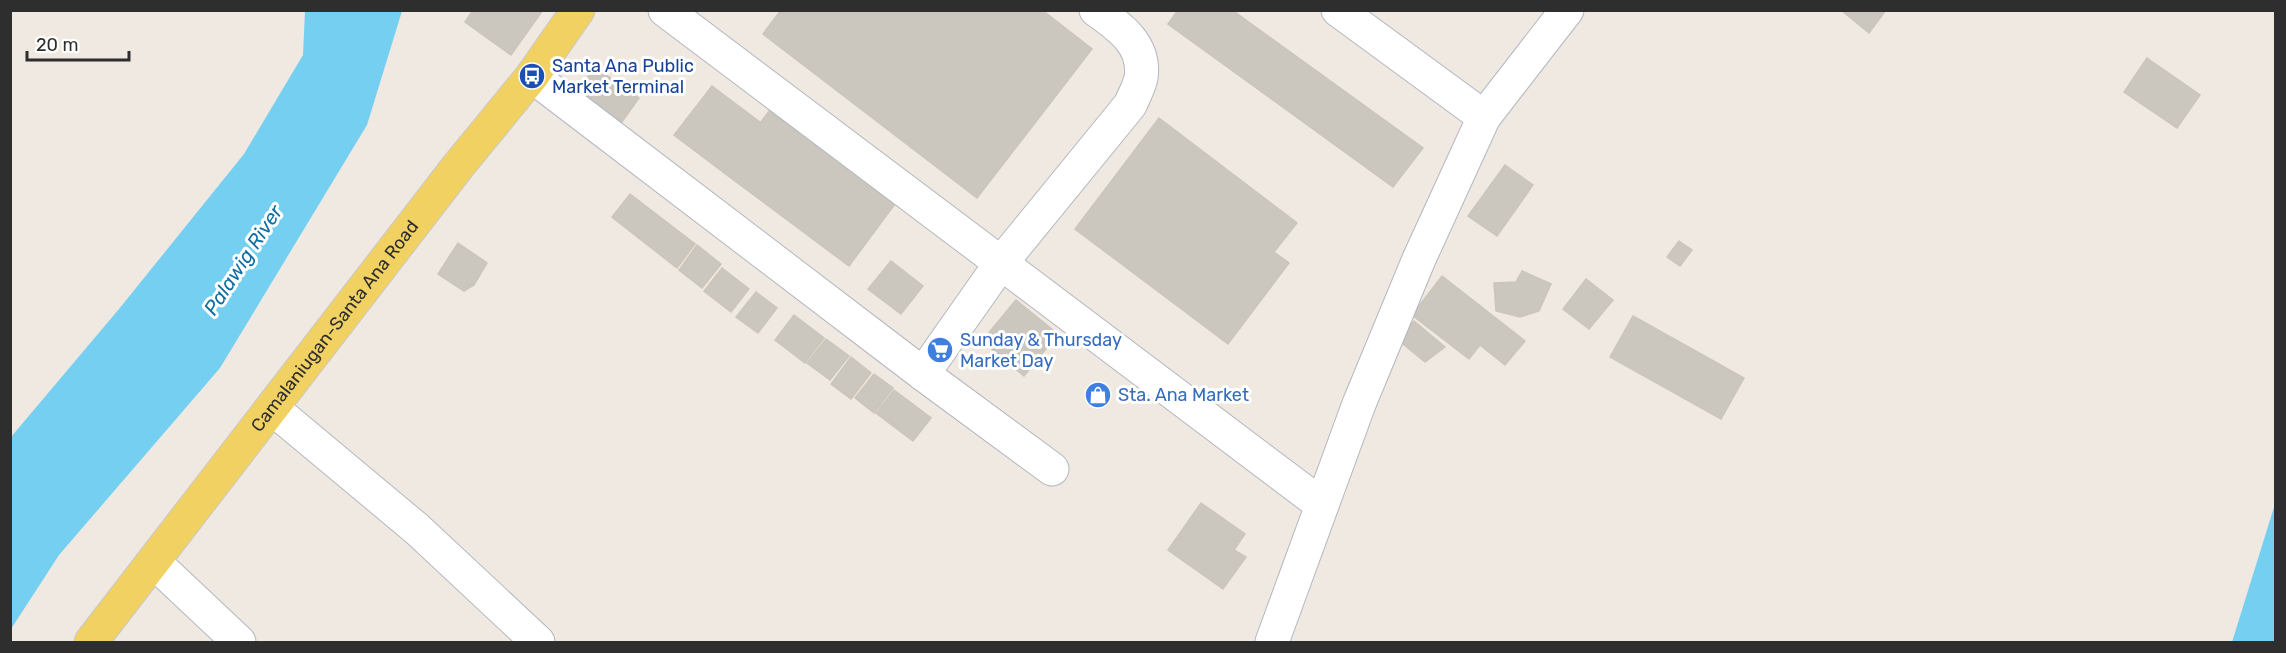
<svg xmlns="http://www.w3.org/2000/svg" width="2286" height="653" font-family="Rubik,sans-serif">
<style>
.water{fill:#75cff0}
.building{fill:#cbc7bf;stroke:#cbc5ba;stroke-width:1.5}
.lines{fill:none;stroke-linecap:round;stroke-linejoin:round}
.minor-casing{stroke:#b4b7c1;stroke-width:35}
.major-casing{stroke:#c9c9c9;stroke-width:35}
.minor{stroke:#fff;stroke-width:33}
.major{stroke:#f2d163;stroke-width:33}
.labels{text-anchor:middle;stroke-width:6;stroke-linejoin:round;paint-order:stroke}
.transit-label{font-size:18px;fill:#164399;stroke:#fff;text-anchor:start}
.street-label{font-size:18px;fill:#2e2e2e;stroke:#fff}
.shop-label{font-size:18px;fill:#366cbe;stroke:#fff;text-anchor:start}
.water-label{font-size:20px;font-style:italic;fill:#0d6fa3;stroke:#fff}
</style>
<rect width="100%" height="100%" fill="#efe9e1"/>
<g class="water">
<polygon points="305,11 402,11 367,125 220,368 59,555 11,629 11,437 119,309 244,154 303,55"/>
<polygon points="2275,504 2275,642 2232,642"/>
</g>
<g class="building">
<polygon points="473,10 543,10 511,55 465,22"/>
<polygon points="781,10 1042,10 1092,49 977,198 763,34"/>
<polygon points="1178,10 1232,10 1423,148 1393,187 1168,24"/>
<polygon points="1841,10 1886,10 1869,33"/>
<polygon points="2147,58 2200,95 2177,128 2124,92"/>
<polygon points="595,67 639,98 619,126 575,94"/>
<polygon points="712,86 761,123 723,172 674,135"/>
<polygon points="770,110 895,204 849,266 723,172"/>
<polygon points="1159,118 1297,223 1274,252 1289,263 1228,344 1075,229"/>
<polygon points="1505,165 1533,185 1497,236 1468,216"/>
<polygon points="630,194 695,244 677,268 612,217"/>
<polygon points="1679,241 1692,250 1680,266 1667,257"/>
<polygon points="458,243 487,263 474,285 464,291 438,274"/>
<polygon points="697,245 721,264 702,288 679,270"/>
<polygon points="891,261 923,286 901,314 868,289"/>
<polygon points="722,268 749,289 731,312 704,291"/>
<polygon points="1522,271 1551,284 1539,311 1520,317 1496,311 1494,283 1516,282"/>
<polygon points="1442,276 1525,341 1505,365 1480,345 1469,359 1412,315"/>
<polygon points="1586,279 1613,300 1589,329 1563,309"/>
<polygon points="756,292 777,308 758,333 736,317"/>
<polygon points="1016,300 1058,334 1024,376 982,341"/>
<polygon points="794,315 824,338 805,363 775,340"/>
<polygon points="1633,316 1744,378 1721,419 1610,357"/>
<polygon points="1414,321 1445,347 1425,362 1398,340"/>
<polygon points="826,339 849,356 830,380 807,363"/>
<polygon points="851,357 871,373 851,399 831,384"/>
<polygon points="874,374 893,388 874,413 855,398"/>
<polygon points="894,390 931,418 913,441 876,413"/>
<polygon points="1201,503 1245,534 1234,550 1246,557 1223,589 1168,550"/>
</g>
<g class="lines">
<defs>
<g id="minor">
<polyline points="665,10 1322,505"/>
<polyline points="1338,10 1484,117"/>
<polyline points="532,76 923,374 1052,469"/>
<path d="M 923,374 L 1001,263 L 1130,105 C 1134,96 1139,87 1141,78 C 1146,45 1120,27 1096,10"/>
<polyline points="272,408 417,529 538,642"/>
<polyline points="154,562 239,642"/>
<polyline points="1272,642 1359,404 1419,259 1484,117 1567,10"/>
</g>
<g id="major">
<path id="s1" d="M 91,642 L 459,165 L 532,76 L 578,10"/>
</g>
</defs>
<use href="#minor" class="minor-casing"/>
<use href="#major" class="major-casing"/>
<use href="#minor" class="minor"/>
<use href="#major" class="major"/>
</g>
<defs>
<symbol id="bus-disc" viewBox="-11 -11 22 22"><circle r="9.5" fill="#1a4fb4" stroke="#fff"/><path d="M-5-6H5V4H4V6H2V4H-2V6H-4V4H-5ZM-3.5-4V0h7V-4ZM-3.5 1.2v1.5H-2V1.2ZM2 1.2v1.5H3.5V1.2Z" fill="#fff"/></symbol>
<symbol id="supermarket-disc" viewBox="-11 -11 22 22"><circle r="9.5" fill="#3f7fe0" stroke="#fff"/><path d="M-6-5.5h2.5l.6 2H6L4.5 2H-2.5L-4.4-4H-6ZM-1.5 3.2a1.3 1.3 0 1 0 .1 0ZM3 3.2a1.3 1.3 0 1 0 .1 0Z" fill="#fff"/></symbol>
<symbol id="shop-disc" viewBox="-11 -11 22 22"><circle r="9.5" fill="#3f7fe0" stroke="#fff"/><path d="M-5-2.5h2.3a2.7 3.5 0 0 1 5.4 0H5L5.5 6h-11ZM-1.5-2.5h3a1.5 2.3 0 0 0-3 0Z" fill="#fff"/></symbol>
</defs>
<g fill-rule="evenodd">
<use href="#bus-disc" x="517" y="61" width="30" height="30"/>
<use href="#supermarket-disc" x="925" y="335" width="30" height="30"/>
<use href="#shop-disc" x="1083" y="380" width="30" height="30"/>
</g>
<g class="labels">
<g class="transit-label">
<text x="552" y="72">Santa Ana Public<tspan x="552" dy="21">Market Terminal</tspan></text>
</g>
<g class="street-label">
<text dy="6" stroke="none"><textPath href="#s1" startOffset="399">Camalaniugan-Santa Ana Road</textPath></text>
</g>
<g class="shop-label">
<text x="960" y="346">Sunday &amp; Thursday<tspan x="960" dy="21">Market Day</tspan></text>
<text x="1118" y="401">Sta. Ana Market</text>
</g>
<g class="water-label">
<text transform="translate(243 260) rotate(-57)" y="7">Palawig River</text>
</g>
</g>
<rect width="2286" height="653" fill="none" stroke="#2e2e2e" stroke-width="24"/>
<path d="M27 51v9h102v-9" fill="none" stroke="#2e2e2e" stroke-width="3"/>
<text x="36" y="51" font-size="18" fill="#2e2e2e" stroke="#ffffff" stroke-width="4.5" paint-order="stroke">20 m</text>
</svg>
